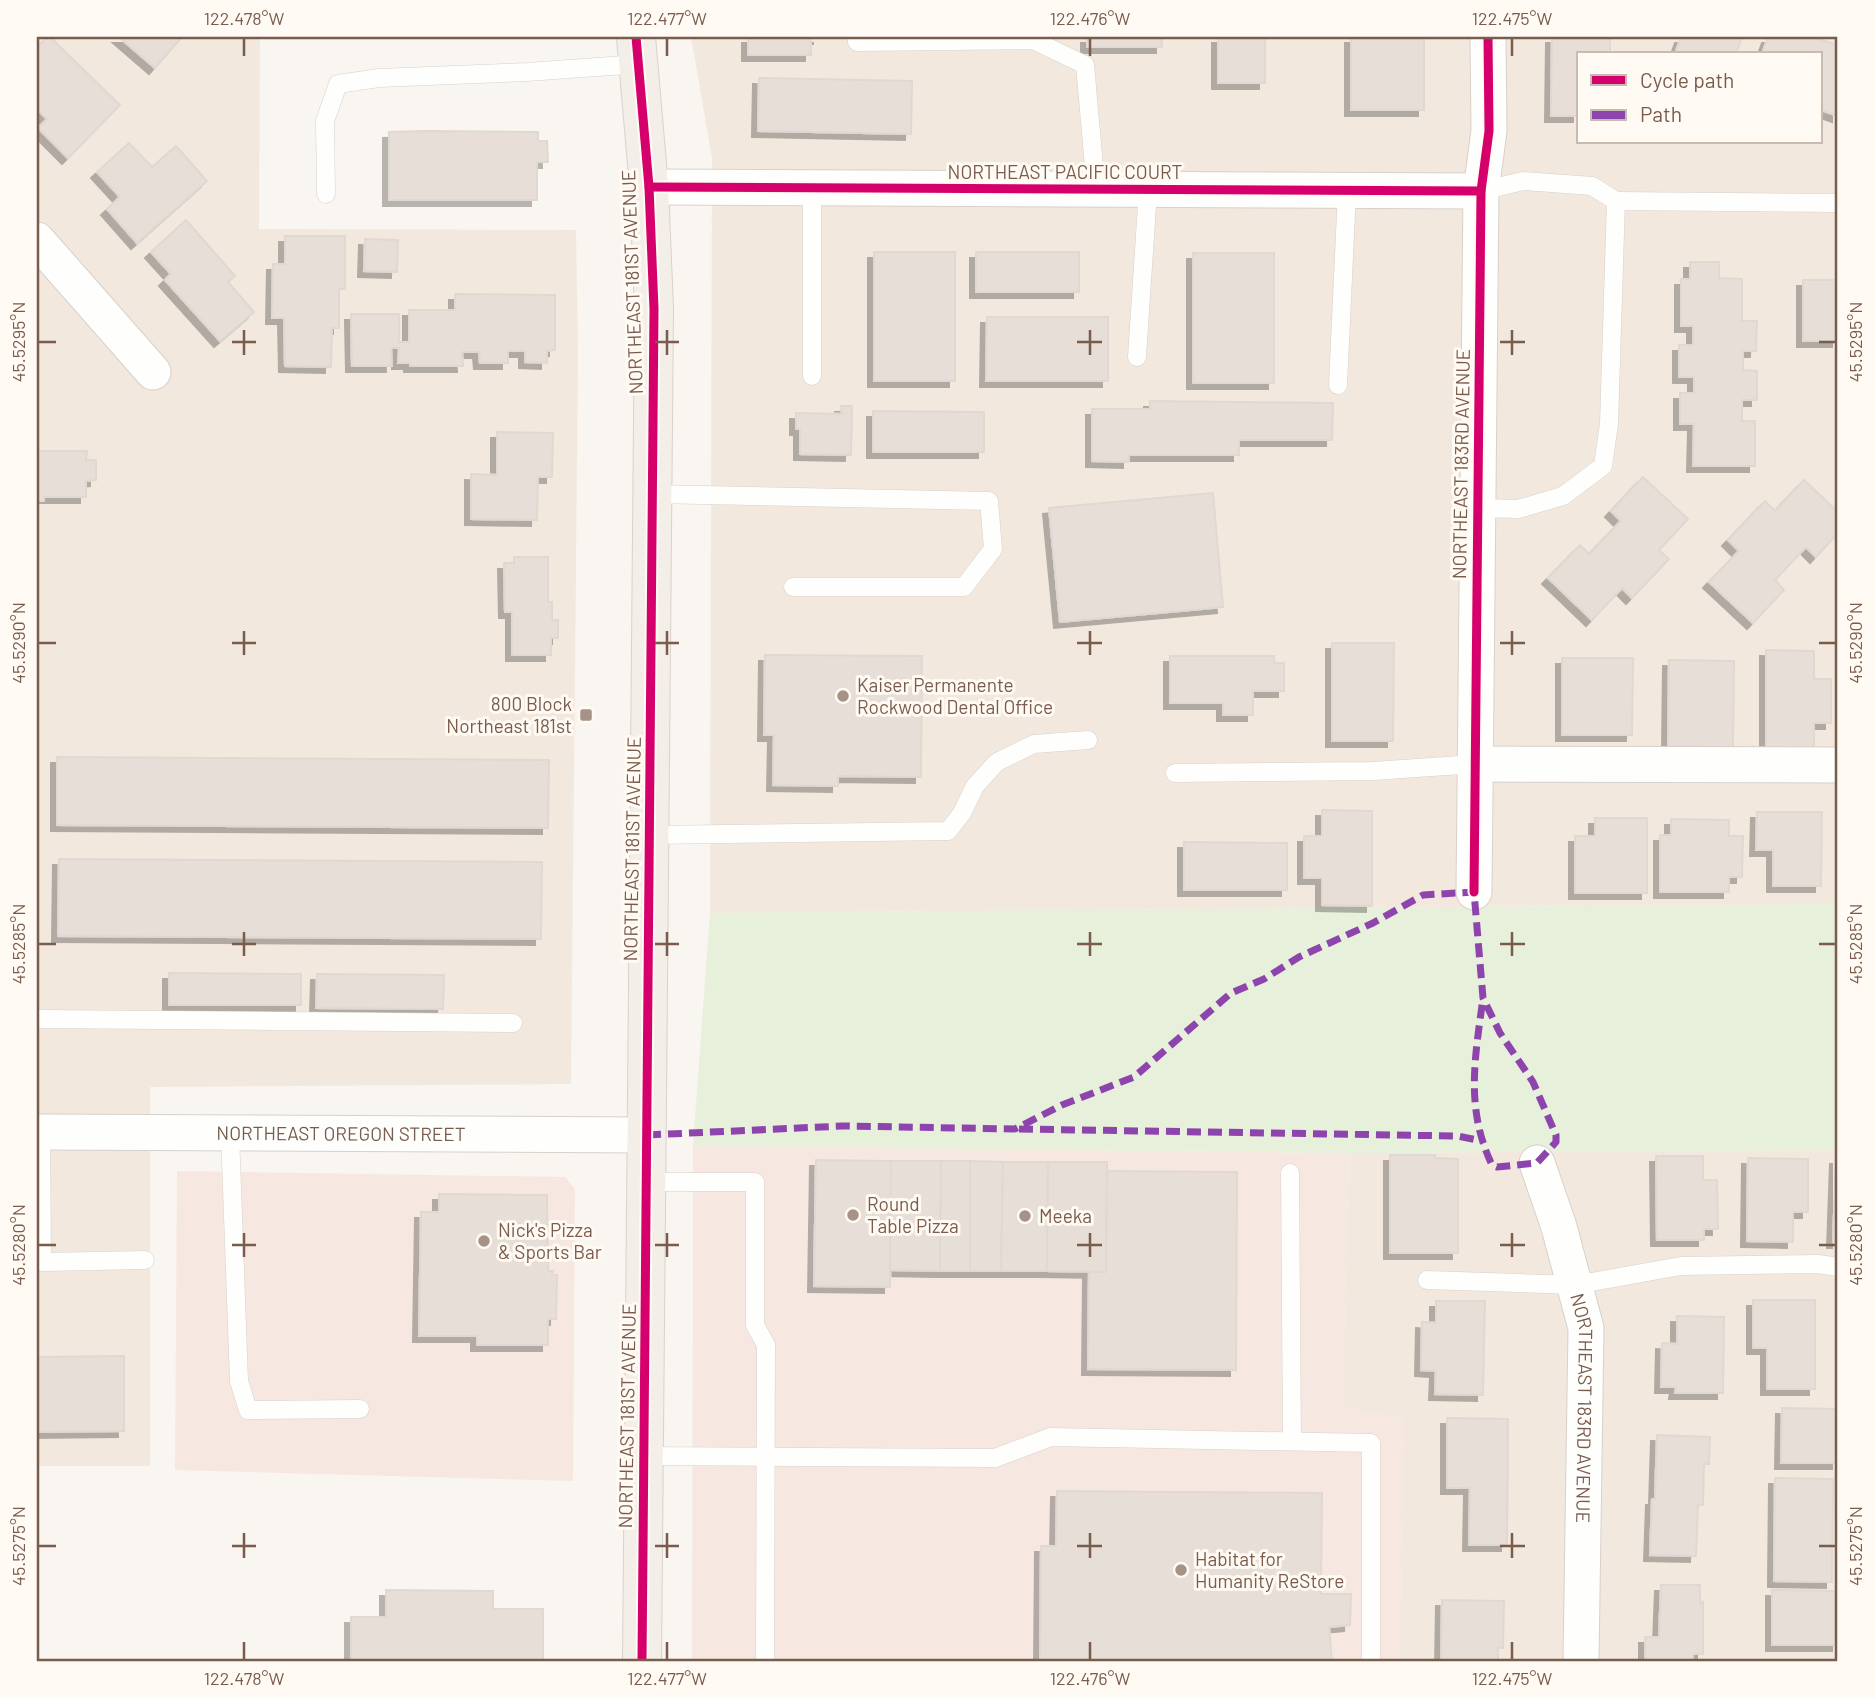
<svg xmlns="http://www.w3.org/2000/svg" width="1875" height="1698" font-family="Barlow,sans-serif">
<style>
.residential{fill:#f2e8de;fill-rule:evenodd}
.commercial{fill:#f6e8e1}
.green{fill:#e7f0db}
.building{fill:#e6ded7;stroke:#e2d8d2;stroke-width:2;filter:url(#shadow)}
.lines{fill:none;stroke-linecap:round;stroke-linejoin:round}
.service-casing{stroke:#d7d1cb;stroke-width:19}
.minor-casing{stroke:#d7d1cb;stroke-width:37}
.primary-casing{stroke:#dad1cc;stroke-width:40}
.service{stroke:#fefefd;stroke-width:18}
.minor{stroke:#fefefd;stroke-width:35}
.primary{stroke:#f3eee8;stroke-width:38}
.quiet{stroke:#8e44ad;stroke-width:7;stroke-dasharray:14 7;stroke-linecap:butt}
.cycleway-casing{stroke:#fffaf3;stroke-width:13}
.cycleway{stroke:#d6006c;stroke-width:9}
.ticks{fill:none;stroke:#7a5c4d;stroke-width:2.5}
.poi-dot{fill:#a69286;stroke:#fffaf3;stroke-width:2.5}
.labels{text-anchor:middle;stroke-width:6;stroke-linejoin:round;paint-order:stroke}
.street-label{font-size:19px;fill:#7a5c4d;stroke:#fffaf3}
.poi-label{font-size:19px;fill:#7a5c4d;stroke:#fffaf3;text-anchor:start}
.neatline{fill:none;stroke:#7a5c4d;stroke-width:2.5}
.ticks-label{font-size:18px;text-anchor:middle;fill:#7a5c4d}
</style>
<defs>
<filter id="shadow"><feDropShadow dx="-6" dy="6" stdDeviation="0" flood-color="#0004"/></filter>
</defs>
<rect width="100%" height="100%" fill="#f9f5f0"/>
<g class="residential">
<polygon points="37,37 260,37 259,229 576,230 578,354 571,1084 150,1087 150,1466 37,1466"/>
<path d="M 691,37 L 1838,37 L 1838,904 L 710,913 L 712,158 ZM 1579,54 L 1821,54 L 1821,142 L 1579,142 Z"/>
<polygon points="1838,1150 1838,1661 1399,1661 1404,1418 1342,1409 1349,1153"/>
</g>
<g class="commercial">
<polygon points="693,1146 1349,1153 1342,1409 1404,1418 1399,1661 692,1661"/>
<polygon points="177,1171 565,1177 575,1189 573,1481 175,1470"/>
</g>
<polygon class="green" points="1838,904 1838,1150 1349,1153 693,1146 710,913"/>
<g class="building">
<polygon points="47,37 50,37 120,105 68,158 38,128 47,119 37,109 37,47"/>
<polygon points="119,37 182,37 155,68"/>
<polygon points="748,37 819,37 819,38 811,38 811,55 748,55"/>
<rect x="1087" y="37" width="75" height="10"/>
<rect x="1218" y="37" width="47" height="46"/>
<rect x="1351" y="37" width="73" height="73"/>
<polygon points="1552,37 1610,37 1610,54 1579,54 1579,116 1551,116"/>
<polygon points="1681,37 1742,37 1736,54 1675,54"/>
<polygon points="1768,37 1812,37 1838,45 1838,116 1821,110 1821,54 1762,54"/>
<polygon points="759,78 912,81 911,134 758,131"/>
<polygon points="425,131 538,132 538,141 547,141 548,162 537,162 537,200 389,200 389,132"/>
<polygon points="129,143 152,167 176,146 207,181 137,243 107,209 120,197 97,172"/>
<polygon points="186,220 235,276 228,282 254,312 220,341 165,280 171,274 151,252"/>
<polygon points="285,236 345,236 345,289 339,289 339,328 332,328 331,367 285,366 284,318 272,318 273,264 285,264"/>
<polygon points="365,239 398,240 397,272 364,271"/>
<rect x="874" y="252" width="81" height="129"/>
<rect x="976" y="252" width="103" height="40"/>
<rect x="1193" y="253" width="81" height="130"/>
<polygon points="1690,262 1719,262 1719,278 1742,279 1742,321 1757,321 1756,351 1743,351 1743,370 1757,371 1757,400 1742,400 1742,421 1755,421 1755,466 1693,466 1694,424 1680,424 1680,393 1694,393 1694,377 1679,377 1679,345 1693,345 1693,326 1681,326 1681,279 1690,279"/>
<rect x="1803" y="280" width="35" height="61"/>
<polygon points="455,294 555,295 555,350 547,351 547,363 525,362 525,351 508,351 508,363 480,363 479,352 462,352 463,366 410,366 410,363 398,363 399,348 391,348 392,366 352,366 351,314 399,314 399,342 409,342 409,310 455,310"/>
<polygon points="987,317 1108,317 1108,381 986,381"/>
<polygon points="1150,401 1333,403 1332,440 1239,440 1239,455 1129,455 1129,462 1092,461 1092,409 1150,409"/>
<polygon points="841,406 852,406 851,455 800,454 800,429 796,429 796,413 842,414"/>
<polygon points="873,411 984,412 984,452 873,452"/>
<polygon points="497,432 553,433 552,477 538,477 537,520 471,519 471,474 497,475"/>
<polygon points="37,451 87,451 86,460 96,460 96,480 86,481 86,497 44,497 44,501 37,501"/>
<polygon points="1643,477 1688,519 1659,550 1669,559 1632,598 1622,588 1592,620 1548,578 1580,545 1589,554 1621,521 1611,511"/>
<polygon points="1804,480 1838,512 1838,533 1816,557 1806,547 1775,580 1784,590 1753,623 1709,582 1739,551 1728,540 1765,501 1775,511"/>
<polygon points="1213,493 1223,607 1060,622 1049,508"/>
<polygon points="514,557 548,557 548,602 552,602 552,620 558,620 558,638 551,638 551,655 512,655 512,612 505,612 504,563 514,563"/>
<polygon points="1332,643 1394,643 1393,741 1332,741"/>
<polygon points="1766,650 1814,651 1814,679 1831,679 1831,723 1814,723 1814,750 1766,750"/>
<polygon points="765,655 922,656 921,777 838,776 838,786 773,785 774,735 764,735"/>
<polygon points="1170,656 1274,656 1274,663 1284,663 1284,691 1253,691 1253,715 1223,715 1223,703 1170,703"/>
<polygon points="1562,658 1633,658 1632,735 1562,735"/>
<polygon points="1669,660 1734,661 1733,747 1668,746"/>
<polygon points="57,757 549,760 548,828 57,825"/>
<polygon points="1322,810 1372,811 1372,906 1322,905 1322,878 1304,878 1304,836 1322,836"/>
<polygon points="1757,812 1822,812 1821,886 1773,886 1773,850 1756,850"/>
<polygon points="1595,818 1647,818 1647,893 1575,893 1575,836 1595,836"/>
<polygon points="1671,819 1729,820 1729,836 1743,836 1742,877 1729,877 1729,892 1660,892 1660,835 1671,835"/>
<polygon points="1184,842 1287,843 1287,890 1184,890"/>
<polygon points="59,859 542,862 541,939 58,936"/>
<polygon points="169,973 301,974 301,1005 169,1005"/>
<polygon points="317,974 444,975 443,1009 316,1008"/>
<polygon points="1390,1155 1435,1155 1435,1158 1458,1159 1458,1253 1390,1253"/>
<polygon points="1656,1156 1703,1156 1703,1180 1717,1180 1718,1229 1704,1229 1704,1240 1657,1240"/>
<polygon points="1748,1158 1808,1159 1808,1212 1793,1212 1793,1242 1747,1241"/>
<polygon points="1836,1158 1838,1158 1838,1242 1833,1242"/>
<polygon points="816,1160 891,1161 890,1287 814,1286"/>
<polygon points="891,1161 941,1161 940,1271 890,1270"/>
<polygon points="941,1161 970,1161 970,1271 940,1271"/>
<polygon points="970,1161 1003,1162 1001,1271 970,1271"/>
<polygon points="1003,1162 1048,1162 1047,1271 1001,1271"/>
<polygon points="1048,1162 1107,1162 1106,1272 1047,1271"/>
<polygon points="1107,1171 1237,1172 1236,1370 1088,1369 1089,1272 1106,1272"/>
<polygon points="439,1194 547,1195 548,1271 553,1271 552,1275 557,1275 556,1319 548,1319 548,1345 477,1345 477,1336 419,1336 421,1212 439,1212"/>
<polygon points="1753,1300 1815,1300 1815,1389 1767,1389 1767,1348 1753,1348"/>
<polygon points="1436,1301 1485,1301 1483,1395 1435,1394 1436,1371 1421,1370 1422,1322 1436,1323"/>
<polygon points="1677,1316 1724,1317 1723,1393 1675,1393 1676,1387 1661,1387 1662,1343 1677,1344"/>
<polygon points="37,1340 38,1357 124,1356 124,1431 37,1432"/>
<polygon points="1782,1408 1838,1409 1838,1463 1781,1463"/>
<polygon points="1447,1418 1508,1419 1507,1545 1469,1545 1470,1488 1447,1488"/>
<polygon points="1657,1435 1710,1437 1709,1464 1704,1464 1703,1505 1698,1505 1696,1556 1650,1555 1652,1499 1655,1499"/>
<polygon points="1775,1478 1833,1479 1832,1582 1774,1581"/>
<polygon points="1057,1491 1322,1493 1321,1594 1351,1594 1350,1625 1329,1627 1332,1661 1040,1661 1041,1546 1056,1546"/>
<polygon points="1661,1585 1700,1585 1700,1603 1703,1602 1703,1654 1693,1654 1693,1661 1645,1661 1645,1637 1659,1637"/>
<polygon points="386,1590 493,1591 493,1609 543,1609 543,1661 351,1661 351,1617 386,1617"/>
<polygon points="1772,1590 1838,1591 1838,1645 1772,1645"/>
<polygon points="1442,1600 1504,1601 1503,1648 1498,1648 1498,1661 1441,1661"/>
</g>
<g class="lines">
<defs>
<g id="service">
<polyline points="857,37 857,42 1033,40 1085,65 1096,189"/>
<polyline points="812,188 812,376"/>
<polyline points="1481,191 1523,181 1592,186 1616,201"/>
<polyline points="326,194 325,121 338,84 379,78 527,72 639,64"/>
<polyline points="1137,357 1148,190"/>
<polyline points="1338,385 1347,191"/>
<polyline points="652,494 989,501 993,549 964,587 793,587"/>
<polyline points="1478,508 1518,509 1563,496 1603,466 1609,424 1616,201 1838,203"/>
<polyline points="1175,773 1373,771 1475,764"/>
<polyline points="649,835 948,831 962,813 975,786 997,762 1034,744 1088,740"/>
<polyline points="37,1019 513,1023"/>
<polyline points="41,1132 42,1262 145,1260"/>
<polyline points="230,1133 239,1381 248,1410 360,1409"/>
<polyline points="1290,1173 1292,1441"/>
<polyline points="647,1182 755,1182 755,1325 766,1345 765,1661"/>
<polyline points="1427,1280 1575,1285 1681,1266 1818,1264 1838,1267"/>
<polyline points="644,1456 995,1458 1051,1437 1371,1443 1371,1661"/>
</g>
<g id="minor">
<polyline points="649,187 1481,191"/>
<polyline points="37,240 153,372"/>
<polyline points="1475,764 1838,765"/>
<polyline points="1474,892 1481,191 1489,131 1488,37"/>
<path id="s1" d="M 37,1132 L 647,1135"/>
<path id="s2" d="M 1537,1163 L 1559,1227 L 1586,1328 L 1581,1661"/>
</g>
<polyline id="primary" points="636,37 649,187 654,309 642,1661"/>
</defs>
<use href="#service" class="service-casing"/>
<use href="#minor" class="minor-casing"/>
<use href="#primary" class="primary-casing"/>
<use href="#service" class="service"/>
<use href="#minor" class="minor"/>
<use href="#primary" class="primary"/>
<g class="quiet">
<polyline points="1019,1129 1394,1135 1457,1136 1483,1141"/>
<path d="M 647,1135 L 843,1126 L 1015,1129 L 1062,1105 L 1134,1077 L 1231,993 L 1264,979 L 1299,957 L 1373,923 L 1423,895 L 1474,892 L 1483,998 L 1500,1033 L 1533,1082 L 1556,1135 L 1556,1142 L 1537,1163 L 1497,1167 L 1492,1165 C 1465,1108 1475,1058 1483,998"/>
</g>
<defs>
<g id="cycleway">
<polyline points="636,37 649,187 654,309 642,1661"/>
<polyline points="649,187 1481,191"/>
<polyline points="1474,892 1481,191 1489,131 1488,37"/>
</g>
</defs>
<use href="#cycleway" class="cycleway-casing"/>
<use href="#cycleway" class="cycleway"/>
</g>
<path class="ticks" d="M 244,38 L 244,56M 667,38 L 667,56M 1090,38 L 1090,56M 1512,38 L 1512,56M 244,330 L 244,355M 667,330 L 667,355M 1090,330 L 1090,355M 1512,330 L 1512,355M 38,342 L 56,342M 232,342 L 256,342M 655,342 L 679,342M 1077,342 L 1102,342M 1500,342 L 1525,342M 1819,342 L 1836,342M 244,631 L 244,655M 667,631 L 667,655M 1090,631 L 1090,655M 1512,631 L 1512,655M 38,643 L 56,643M 232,643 L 256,643M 655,643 L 679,643M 1077,643 L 1102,643M 1500,643 L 1525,643M 1819,643 L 1836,643M 244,932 L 244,956M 667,932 L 667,956M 1090,932 L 1090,956M 1512,932 L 1512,956M 38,944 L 56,944M 232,944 L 256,944M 655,944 L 679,944M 1077,944 L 1102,944M 1500,944 L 1525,944M 1819,944 L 1836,944M 244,1233 L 244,1257M 667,1233 L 667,1257M 1090,1233 L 1090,1257M 1512,1233 L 1512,1257M 38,1245 L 56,1245M 232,1245 L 256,1245M 655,1245 L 679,1245M 1077,1245 L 1102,1245M 1500,1245 L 1525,1245M 1819,1245 L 1836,1245M 244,1533 L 244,1558M 667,1533 L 667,1558M 1090,1533 L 1090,1558M 1512,1533 L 1512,1558M 38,1546 L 56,1546M 232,1546 L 256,1546M 655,1546 L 679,1546M 1077,1546 L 1102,1546M 1500,1546 L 1525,1546M 1819,1546 L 1836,1546M 244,1642 L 244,1660M 667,1642 L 667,1660M 1090,1642 L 1090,1660M 1512,1642 L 1512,1660"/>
<g class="poi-dot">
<circle cx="843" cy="696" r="7"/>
<rect x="579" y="708" width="14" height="14" rx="3.5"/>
<circle cx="853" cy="1215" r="7"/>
<circle cx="1025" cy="1216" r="7"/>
<circle cx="484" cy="1241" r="7"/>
<circle cx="1181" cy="1570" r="7"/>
</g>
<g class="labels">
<g class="street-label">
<text x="1065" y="179">NORTHEAST PACIFIC COURT</text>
<text transform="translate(632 282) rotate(-92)" y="7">NORTHEAST 181ST AVENUE</text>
<text transform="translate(1461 464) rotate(-89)" y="7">NORTHEAST 183RD AVENUE</text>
<text transform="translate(632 849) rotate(-89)" y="7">NORTHEAST 181ST AVENUE</text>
<text dy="7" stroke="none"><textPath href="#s1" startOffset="304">NORTHEAST OREGON STREET</textPath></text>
<text dy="7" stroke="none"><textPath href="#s2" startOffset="252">NORTHEAST 183RD AVENUE</textPath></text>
<text transform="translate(627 1416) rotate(-89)" y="7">NORTHEAST 181ST AVENUE</text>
</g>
<g class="poi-label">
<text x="857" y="692">Kaiser Permanente<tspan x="857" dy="22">Rockwood Dental Office</tspan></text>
<text x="572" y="711" text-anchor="end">800 Block<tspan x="572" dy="22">Northeast 181st</tspan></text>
<text x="867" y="1211">Round<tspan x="867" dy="22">Table Pizza</tspan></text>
<text x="1039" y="1223">Meeka</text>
<text x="498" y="1237">Nick's Pizza<tspan x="498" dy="22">&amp; Sports Bar</tspan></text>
<text x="1195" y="1566">Habitat for<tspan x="1195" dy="22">Humanity ReStore</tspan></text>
</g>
</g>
<rect width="1875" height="1698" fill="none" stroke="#fffaf3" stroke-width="77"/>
<rect x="1577" y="52" width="245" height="91" fill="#fffaf3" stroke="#cabbb1" stroke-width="2"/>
<rect x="1591" y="75" width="35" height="10" fill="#d6006c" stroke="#cabbb1" stroke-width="2"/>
<text x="1640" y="88" font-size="21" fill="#7a5c4d">Cycle path</text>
<rect x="1591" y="110" width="35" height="10" fill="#8e44ad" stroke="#cabbb1" stroke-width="2"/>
<text x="1640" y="122" font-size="21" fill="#7a5c4d">Path</text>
<rect x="38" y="38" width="1798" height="1622" class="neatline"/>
<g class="ticks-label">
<text x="244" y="25">122.478°W</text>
<text x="667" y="25">122.477°W</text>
<text x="1090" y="25">122.476°W</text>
<text x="1512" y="25">122.475°W</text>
<text transform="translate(19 342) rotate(-90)" y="6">45.5295°N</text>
<text transform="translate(1856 342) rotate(-90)" y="6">45.5295°N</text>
<text transform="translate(19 643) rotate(-90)" y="6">45.5290°N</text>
<text transform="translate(1856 643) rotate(-90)" y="6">45.5290°N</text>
<text transform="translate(19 944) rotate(-90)" y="6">45.5285°N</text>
<text transform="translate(1856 944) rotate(-90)" y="6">45.5285°N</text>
<text transform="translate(19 1245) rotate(-90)" y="6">45.5280°N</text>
<text transform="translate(1856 1245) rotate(-90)" y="6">45.5280°N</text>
<text transform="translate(19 1546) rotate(-90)" y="6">45.5275°N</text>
<text transform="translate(1856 1546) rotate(-90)" y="6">45.5275°N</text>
<text x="244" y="1685">122.478°W</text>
<text x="667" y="1685">122.477°W</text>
<text x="1090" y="1685">122.476°W</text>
<text x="1512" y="1685">122.475°W</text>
</g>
</svg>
